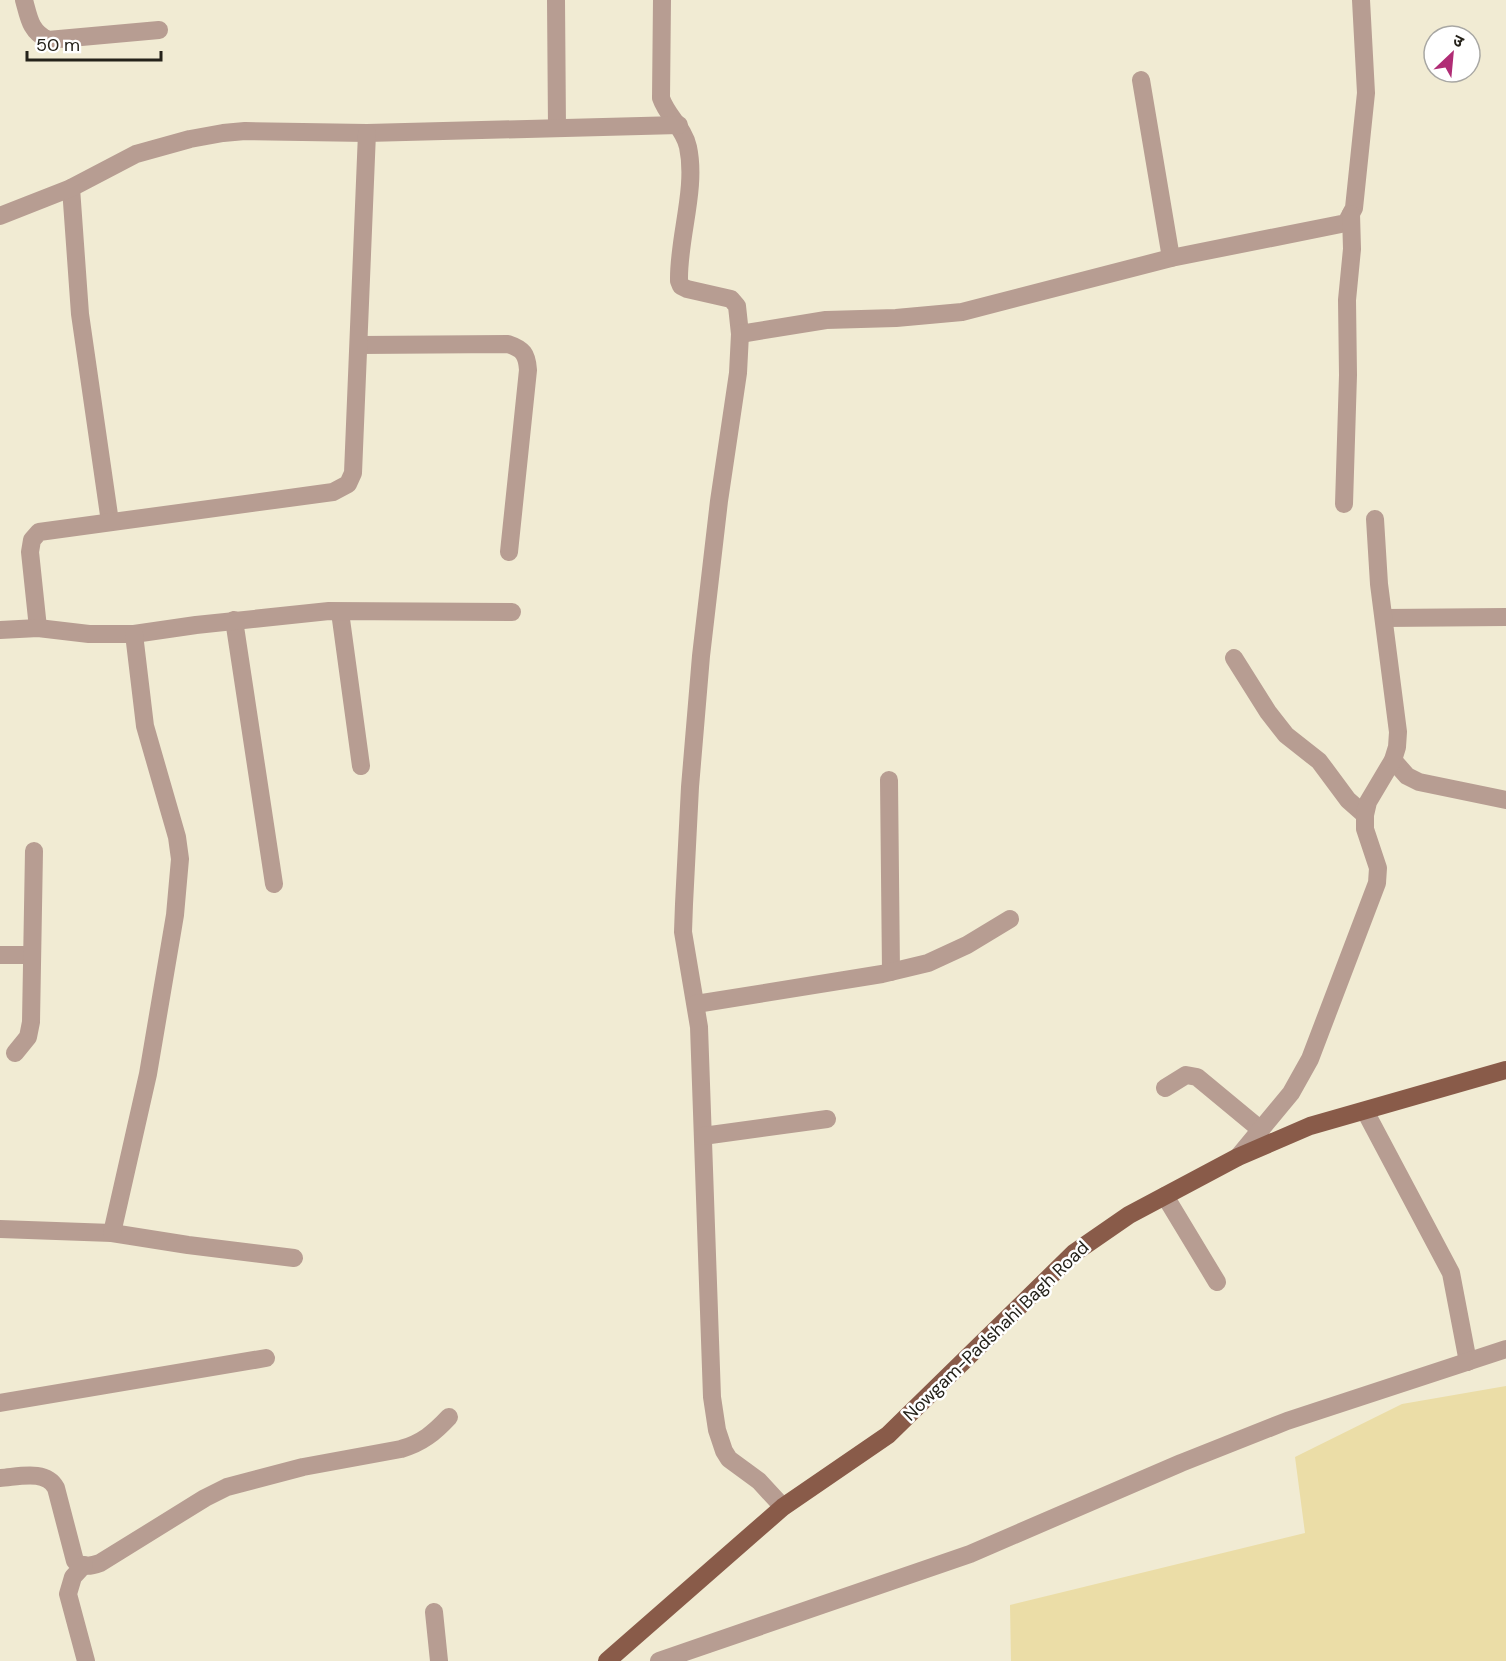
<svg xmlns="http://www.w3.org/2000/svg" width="1506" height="1661" font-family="'DM Sans','Noto Sans Devanagari',sans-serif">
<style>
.green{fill:#ebdda7}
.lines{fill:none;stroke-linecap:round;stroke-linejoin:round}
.minor{stroke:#b79d92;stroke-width:18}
.major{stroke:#895b49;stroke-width:18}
.labels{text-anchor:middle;stroke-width:5;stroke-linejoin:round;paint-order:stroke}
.street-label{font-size:18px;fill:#25221a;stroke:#fff}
</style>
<rect width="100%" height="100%" fill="#f1ebd3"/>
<polygon class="green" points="1506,1386 1506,1661 1011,1661 1010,1605 1305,1533 1295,1457 1402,1404"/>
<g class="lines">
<g class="minor">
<path d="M 24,0 C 29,18 30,31 48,40 L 159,30"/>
<polyline points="556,0 557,128"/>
<path d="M 662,0 L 661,98 C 667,116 684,128 688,147 C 697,189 678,238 679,281 L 681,286 L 687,289 L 731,299 L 737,306 L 740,334 L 738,373 L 719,501 L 701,656 L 690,787 L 684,904 L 683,932 L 699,1027 L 712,1397 L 717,1430 L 724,1451 L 729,1459 L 759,1481 L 783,1507"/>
<polyline points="1141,80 1171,258"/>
<polyline points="71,188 80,314 110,522"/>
<polyline points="0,216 71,188 136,154 190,139 223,133 245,131 367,133 679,125"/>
<polyline points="740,334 826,320 896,318 962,312 1171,258 1346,223 1354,208 1366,93 1361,0"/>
<path d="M 360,345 L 508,344 C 523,349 527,354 528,370 L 509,552"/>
<polyline points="1344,504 1348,375 1347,300 1352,249 1351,214"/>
<polyline points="340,612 361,766"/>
<polyline points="1384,618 1506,617"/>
<polyline points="234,620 274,884"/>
<polyline points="38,628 30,552 32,540 39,532 333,492 348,484 353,473 367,133"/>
<polyline points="0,630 38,628 89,634 134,634 196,625 329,611 512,612"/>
<polyline points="1234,658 1268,712 1286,735 1319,761 1348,800 1365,815"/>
<polyline points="1393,760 1407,776 1419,782 1506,800"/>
<polyline points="889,780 891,972"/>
<polyline points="0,955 32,955"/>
<polyline points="696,1004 882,974 928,963 967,945 1010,919"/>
<polyline points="15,1053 28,1037 31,1022 34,851"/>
<polyline points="1165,1088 1186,1075 1197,1077 1261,1130"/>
<polyline points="1365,1111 1451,1273 1468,1362"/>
<polyline points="703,1136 827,1119"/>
<polyline points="1238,1157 1291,1093 1310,1059 1377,883 1378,868 1365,829 1365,815 1368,802 1393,760 1397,747 1398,732 1379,584 1375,519"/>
<polyline points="1165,1196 1217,1282"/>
<polyline points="0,1229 112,1233 188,1245 294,1258"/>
<polyline points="112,1233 148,1074 175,915 180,859 177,837 145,726 134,634"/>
<polyline points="0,1403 266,1358"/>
<path d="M 0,1478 C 18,1477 46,1469 56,1488 L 75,1561 C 82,1568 92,1566 100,1563 L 205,1498 L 227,1487 L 303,1467 L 401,1449 C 422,1443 434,1433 449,1417"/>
<polyline points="84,1565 73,1577 68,1594 86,1661"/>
<polyline points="434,1612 439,1661"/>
<polyline points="659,1661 970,1554 1181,1463 1287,1421 1506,1349"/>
</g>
<polyline class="major" points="607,1661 783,1507 888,1435 1074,1253 1129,1215 1238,1157 1310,1126 1506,1070"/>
</g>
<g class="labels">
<g class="street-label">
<text transform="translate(996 1331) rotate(-44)" y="6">Nowgam-Padshahi Bagh Road</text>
</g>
</g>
<g transform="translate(1452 54) rotate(26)"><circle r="28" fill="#ffffff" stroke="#a8a7a3" stroke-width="1.5"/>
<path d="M0-4.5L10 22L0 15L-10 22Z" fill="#b02c75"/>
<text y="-9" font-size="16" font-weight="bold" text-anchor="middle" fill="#25221a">उ</text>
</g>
<path d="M27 51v9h134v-9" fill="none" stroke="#25221a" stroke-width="3"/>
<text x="36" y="51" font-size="18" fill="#25221a" stroke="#ffffff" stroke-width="4.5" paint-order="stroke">50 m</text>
</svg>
